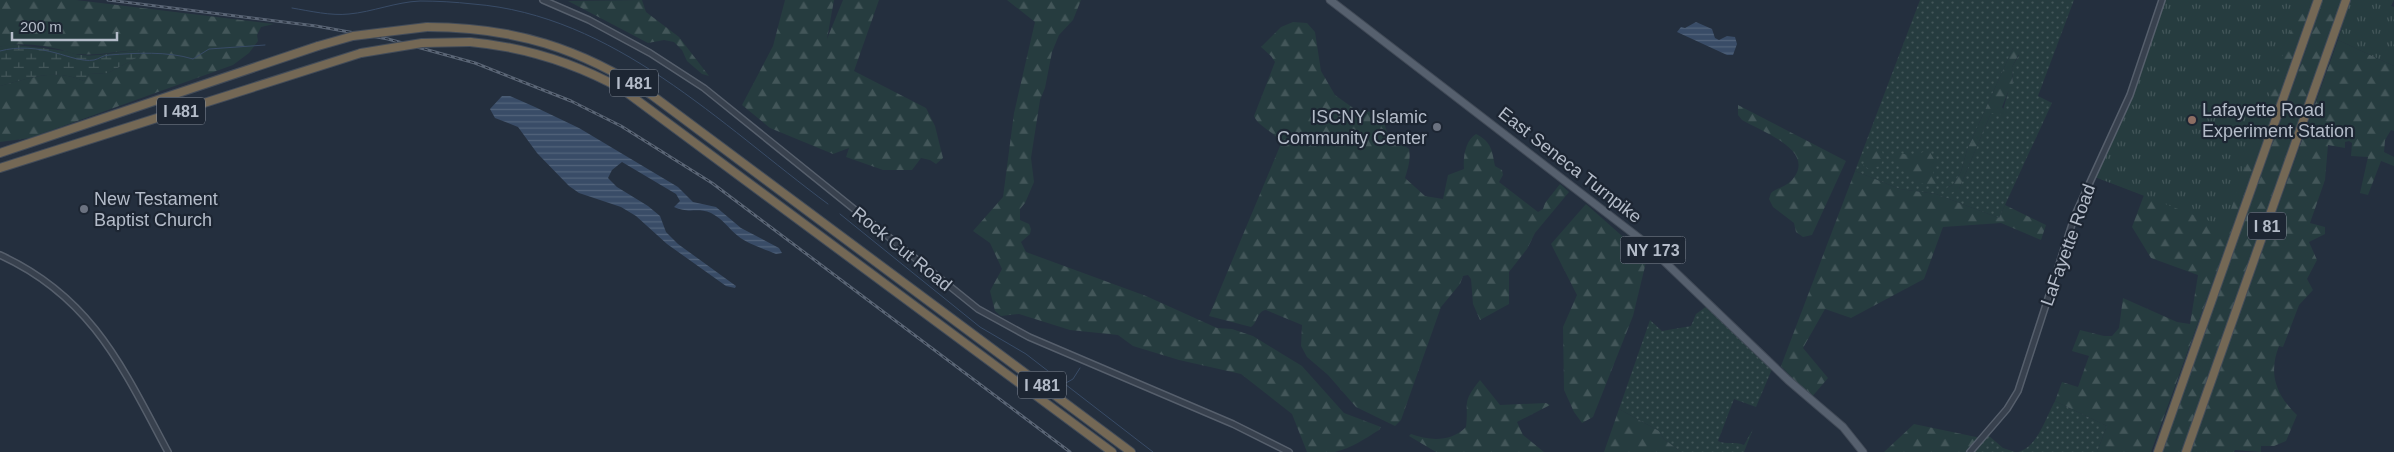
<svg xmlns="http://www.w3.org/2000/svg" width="2394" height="452" font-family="Helvetica,sans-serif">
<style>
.grass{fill:url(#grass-dots);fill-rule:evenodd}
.forest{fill:url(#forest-firs)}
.wetland{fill:url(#wetland-marsh)}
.park{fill:url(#park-tufts)}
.water{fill:url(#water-rules)}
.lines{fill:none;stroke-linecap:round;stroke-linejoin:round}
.stream{stroke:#394c67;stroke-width:1}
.minor-casing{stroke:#565f6c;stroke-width:8}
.major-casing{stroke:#414a57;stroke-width:9}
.highway-casing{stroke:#434c59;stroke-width:10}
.minor{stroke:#38414e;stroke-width:5}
.major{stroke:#56606e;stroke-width:7}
.highway{stroke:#746855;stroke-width:8}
.rail-casing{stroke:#5a6575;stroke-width:3}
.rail{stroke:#1d2633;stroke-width:1;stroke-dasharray:4;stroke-linecap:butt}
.highway-bridge-casing{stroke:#434c59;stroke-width:10;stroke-linecap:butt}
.highway-bridge{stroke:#746855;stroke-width:8}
.education-dot{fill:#8d6e63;stroke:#1d2633;stroke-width:2}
.worship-dot{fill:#6b7280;stroke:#1d2633;stroke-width:2}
.labels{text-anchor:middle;stroke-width:4.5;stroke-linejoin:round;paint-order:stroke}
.shield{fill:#1d2633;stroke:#878f9c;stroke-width:1}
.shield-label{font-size:16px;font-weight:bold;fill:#b4bcc9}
.poi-label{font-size:18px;fill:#b4bcc9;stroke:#1d2633;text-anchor:start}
.street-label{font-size:18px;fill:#b4bcc9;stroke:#1d2633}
</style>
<defs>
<pattern id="grass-dots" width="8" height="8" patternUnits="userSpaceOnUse" patternTransform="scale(1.25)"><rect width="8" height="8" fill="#263c3f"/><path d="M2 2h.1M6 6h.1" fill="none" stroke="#435659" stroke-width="1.8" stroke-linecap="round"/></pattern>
<pattern id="forest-firs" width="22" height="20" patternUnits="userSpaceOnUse" patternTransform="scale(1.25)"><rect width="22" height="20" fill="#263c3f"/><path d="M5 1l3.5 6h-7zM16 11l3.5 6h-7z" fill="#435659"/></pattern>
<pattern id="wetland-marsh" width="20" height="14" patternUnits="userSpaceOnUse" patternTransform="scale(1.25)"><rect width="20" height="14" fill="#263c3f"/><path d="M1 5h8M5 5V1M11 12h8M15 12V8" fill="none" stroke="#435659"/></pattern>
<pattern id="park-tufts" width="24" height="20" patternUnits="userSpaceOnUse" patternTransform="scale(1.25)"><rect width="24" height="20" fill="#263c3f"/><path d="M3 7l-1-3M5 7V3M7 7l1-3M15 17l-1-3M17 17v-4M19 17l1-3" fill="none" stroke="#435659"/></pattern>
<pattern id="water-rules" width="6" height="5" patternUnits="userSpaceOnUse" patternTransform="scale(1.25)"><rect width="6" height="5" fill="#394c67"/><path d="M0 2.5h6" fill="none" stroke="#53647b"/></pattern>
</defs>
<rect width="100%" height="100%" fill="#242f3e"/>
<g class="grass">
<path d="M 1920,0 L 2074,0 L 2038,96 L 2052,103 L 1999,218 L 1936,194 L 1900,189 L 1855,171 ZM 2013,48 L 2019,55 L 2012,67 L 2013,82 L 2008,92 L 2003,110 L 1991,113 L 1959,189 L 1948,187 L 1953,185 L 1961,172 L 1967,150 Z"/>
<path d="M 1707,306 L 1772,369 L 1756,407 L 1734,399 L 1718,441 C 1726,445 1735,441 1744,445 L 1753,429 L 1744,452 L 1681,452 L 1664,439 L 1659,431 L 1619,409 L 1650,320 L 1662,331 L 1691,326 L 1696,314 Z"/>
<path d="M 2055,401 L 2107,426 L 2097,452 L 2018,452 C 2037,448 2046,417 2055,401 Z"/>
<polygon points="1988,435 2003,448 2015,452 1974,452"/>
</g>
<g class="forest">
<path d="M 0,0 L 76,0 L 274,24 L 261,27 L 257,35 L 258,41 L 249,53 L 233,65 L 30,138 L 0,142 L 0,86 C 30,78 54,68 84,81 L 89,74 L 108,73 L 140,56 L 139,50 C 118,51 98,56 77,54 C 72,54 70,52 66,51 C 48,46 18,41 0,47 Z"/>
<polygon points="642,0 646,12 679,37 709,76 702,74 687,61 682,50 674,42 664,40 648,43 568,1"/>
<polygon points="785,0 834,0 827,39 843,0 879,0 854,71 926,108 935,126 943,158 936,164 930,160 921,158 912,170 883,170 846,157 849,148 833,154 770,128 742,105 773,46"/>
<path d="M 1007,0 L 1081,0 L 1073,20 L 1059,35 L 1052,52 L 1045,88 L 1040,100 L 1031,158 L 1034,182 L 1025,203 L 1020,209 L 1020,220 L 1029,224 L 1031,229 L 1030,234 L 1021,242 L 1026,252 L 1146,296 L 1217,328 L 1232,329 L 1253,336 L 1302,366 L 1344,413 L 1381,427 L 1379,430 C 1365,439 1351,448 1335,452 C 1327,452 1315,452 1307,452 L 1292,414 L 1241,374 L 1179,360 L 1133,346 L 1118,335 L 1070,330 L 1019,314 L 1001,316 L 995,311 L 990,291 L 1002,269 L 990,243 L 973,231 L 1003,197 L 1014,113 L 1035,22 Z"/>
<polygon points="2164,0 2313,0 2303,35 2151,452 2097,452 2107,426 2055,401 2062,382 2078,387 2089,356 2072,351 2080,330 2104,336 2112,336 2119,328 2123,298 2177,322 2190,324 2198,275 2151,258 2132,227 2144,195 2095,177 2127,109"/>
<polygon points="2322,0 2343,0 2334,29 2182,452 2162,452 2308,44"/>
<path d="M 1293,22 L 1307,23 L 1315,32 L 1321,71 L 1335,95 L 1356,110 L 1380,113 L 1388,134 L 1409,149 C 1411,160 1408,168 1405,178 L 1425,196 L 1443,199 L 1448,175 L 1464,169 C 1463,157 1465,141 1476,134 C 1492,142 1492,151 1495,166 L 1502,170 L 1503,175 L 1499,182 L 1538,212 L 1543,209 L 1545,203 L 1560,184 L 1569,192 L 1535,233 L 1527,249 L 1509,272 L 1509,304 L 1480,320 L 1473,304 L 1471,279 L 1468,275 L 1463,276 L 1460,284 L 1441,307 L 1401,420 L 1395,426 L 1356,407 L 1328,375 L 1307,357 L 1301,346 L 1302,325 L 1266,310 C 1257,311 1258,322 1251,327 L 1209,316 L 1280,146 C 1278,131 1259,129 1254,116 L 1275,62 L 1271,56 L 1261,47 L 1281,27 Z"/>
<path d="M 2338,40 L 2394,66 L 2394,131 L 2391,130 L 2385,140 L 2384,152 L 2394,157 L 2394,166 L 2381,161 L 2368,195 L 2360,193 L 2368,157 L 2351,156 L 2352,143 L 2349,141 L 2345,142 L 2345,148 L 2328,145 L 2325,180 L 2310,223 L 2325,227 L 2325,234 L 2309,242 L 2317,260 L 2307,279 L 2313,290 L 2299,305 L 2283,347 L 2279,346 C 2268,374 2276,395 2297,415 L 2286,441 L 2274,446 L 2261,446 L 2261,452 L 2235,450 L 2234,452 L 2190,452 Z"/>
<polygon points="2013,48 2020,52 2012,67 2013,86 2008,92 2002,107 2007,115 1991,113 1959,189 1951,193 1946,188 1953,185 1961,172 1967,150"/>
<path d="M 1738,105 L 1846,161 L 1812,235 L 1803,237 L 1796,232 L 1794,223 L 1773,207 L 1769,199 L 1771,193 C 1777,188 1785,187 1791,181 C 1819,151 1762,132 1742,120 L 1738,115 Z"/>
<polygon points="1873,147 1882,151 1884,158 1880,166 1869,169 1863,165 1867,154"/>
<polygon points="1928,149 1935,161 1933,175 1937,183 1932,187 1913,180 1896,164 1896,154 1901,153 1914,157"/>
<polygon points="1855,171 1900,189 1936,194 1999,218 2005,205 2046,225 2041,240 2001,223 1943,227 1924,279 1851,318 1825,309 1803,348 1828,378 1811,398 1781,366"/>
<polygon points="1586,204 1647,258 1633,316 1593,417 1582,423 1574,412 1564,390 1563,327 1577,295 1551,244"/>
<path d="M 1480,380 L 1500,405 L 1546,403 L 1550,405 L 1517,422 L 1523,435 L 1544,452 L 1436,452 L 1409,436 L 1411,434 C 1430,441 1451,442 1466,427 C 1469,401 1461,404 1480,380 Z"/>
<polygon points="1619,409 1659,431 1664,439 1681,452 1604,452"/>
<polygon points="1914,424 1981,438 1968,452 1884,452"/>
</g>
<path class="wetland" d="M 9,44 L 66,51 C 88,61 116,51 139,50 L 140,56 L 108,73 L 89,74 L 84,81 C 54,68 30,78 0,86 L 0,47 Z"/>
<g class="park">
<polygon points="2164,0 2301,0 2225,227 2095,177 2127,109"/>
<polygon points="2350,0 2394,0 2391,6 2394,7 2394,66 2338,40"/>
</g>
<g class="water">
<polygon points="1696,22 1712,29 1715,38 1719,40 1727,36 1735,37 1737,44 1733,55 1727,55 1677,32 1681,27 1685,28"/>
<path d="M 502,96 L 510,96 L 535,107 L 579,128 L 678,187 L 693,202 L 716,207 L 741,228 L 779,248 L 782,253 L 776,254 C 765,249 747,244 738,236 C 728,228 723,219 711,213 C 697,207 689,214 674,207 L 680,201 L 676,194 L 622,162 L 612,170 L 608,178 L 617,187 L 648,206 L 660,216 L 666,232 L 678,244 L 736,286 L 735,288 L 726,286 L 667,244 L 636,216 L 621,207 L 579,193 L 569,186 L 537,153 L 518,127 L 495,118 L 490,109 Z"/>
</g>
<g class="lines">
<g class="stream">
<path d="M 292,8 C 310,11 331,16 349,14 C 372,12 396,2 420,1 C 437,1 455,2 473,4 C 614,15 720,124 828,204"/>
<path d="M 0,51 C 18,46 38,48 56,53 C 68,56 82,62 94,60 C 99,59 103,55 109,55 C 136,53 167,51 193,59 L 209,49 L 265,45"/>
<polyline points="840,214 980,327 1026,354 1153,452"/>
<polyline points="1064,384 1073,379 1080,368"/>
</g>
<defs>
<g id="minor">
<polyline points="543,0 589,20 650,53 704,88 978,309 1029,337 1233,424 1289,452"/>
<path d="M 0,255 C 92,297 123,368 168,452"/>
<polyline points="1970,452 2007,409 2018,391 2075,215 2130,95 2162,0"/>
</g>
<polyline id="major" points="1330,0 1643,241 1788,380 1843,427 1863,452"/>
<g id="highway">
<path d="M 427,27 C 513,27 581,48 653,96 L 1131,452"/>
<path d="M 470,42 C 525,47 573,62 622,89 L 1112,452"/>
<polyline points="0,153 318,46"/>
<polyline points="0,168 361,53"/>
<polyline points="2158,452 2318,0"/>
<polyline points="2186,452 2346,0"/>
</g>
</defs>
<use href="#minor" class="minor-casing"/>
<use href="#major" class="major-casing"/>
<use href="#highway" class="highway-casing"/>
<use href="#minor" class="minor"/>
<use href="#major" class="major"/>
<use href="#highway" class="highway"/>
<defs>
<polyline id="rail" points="108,0 316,26 388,39 475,63 571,101 621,126 712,183 1070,452"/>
</defs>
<use href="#rail" class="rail-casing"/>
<use href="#rail" class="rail"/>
<defs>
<g id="highway-bridge">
<polyline points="318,46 353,36 427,27"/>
<polyline points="361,53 422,43 470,42"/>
</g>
</defs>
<use href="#highway-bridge" class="highway-bridge-casing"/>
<use href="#highway-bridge" class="highway-bridge"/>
</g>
<circle class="education-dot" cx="2192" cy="120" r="5"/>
<g class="worship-dot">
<circle cx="1437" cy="127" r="5"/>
<circle cx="84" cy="209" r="5"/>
</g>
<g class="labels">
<g class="shield">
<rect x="610" y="69.5" width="48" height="27" rx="4"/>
<rect x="157" y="97.5" width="48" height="27" rx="4"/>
<rect x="2248" y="212.5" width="38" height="27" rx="4"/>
<rect x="1620.5" y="236.5" width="65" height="27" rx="4"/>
<rect x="1018" y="371.5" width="48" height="27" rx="4"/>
</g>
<g class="shield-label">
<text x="634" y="89">I 481</text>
<text x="181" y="117">I 481</text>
<text x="2267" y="232">I 81</text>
<text x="1653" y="256">NY 173</text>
<text x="1042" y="391">I 481</text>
</g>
<g class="poi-label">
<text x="2202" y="116">Lafayette Road<tspan x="2202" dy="21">Experiment Station</tspan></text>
<text x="1427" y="123" text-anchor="end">ISCNY Islamic<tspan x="1427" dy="21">Community Center</tspan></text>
<text x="94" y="205">New Testament<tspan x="94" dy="21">Baptist Church</tspan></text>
</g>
<g class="street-label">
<text transform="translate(1570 165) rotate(38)" y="6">East Seneca Turnpike</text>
<text transform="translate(2068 245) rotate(-70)" y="6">LaFayette Road</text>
<text transform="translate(902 249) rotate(39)" y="6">Rock Cut Road</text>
</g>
</g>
<path d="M12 32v8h105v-8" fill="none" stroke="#b4bcc9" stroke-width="2.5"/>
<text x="20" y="32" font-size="15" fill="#b4bcc9" stroke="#1d2633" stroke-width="4" paint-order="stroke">200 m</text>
</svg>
